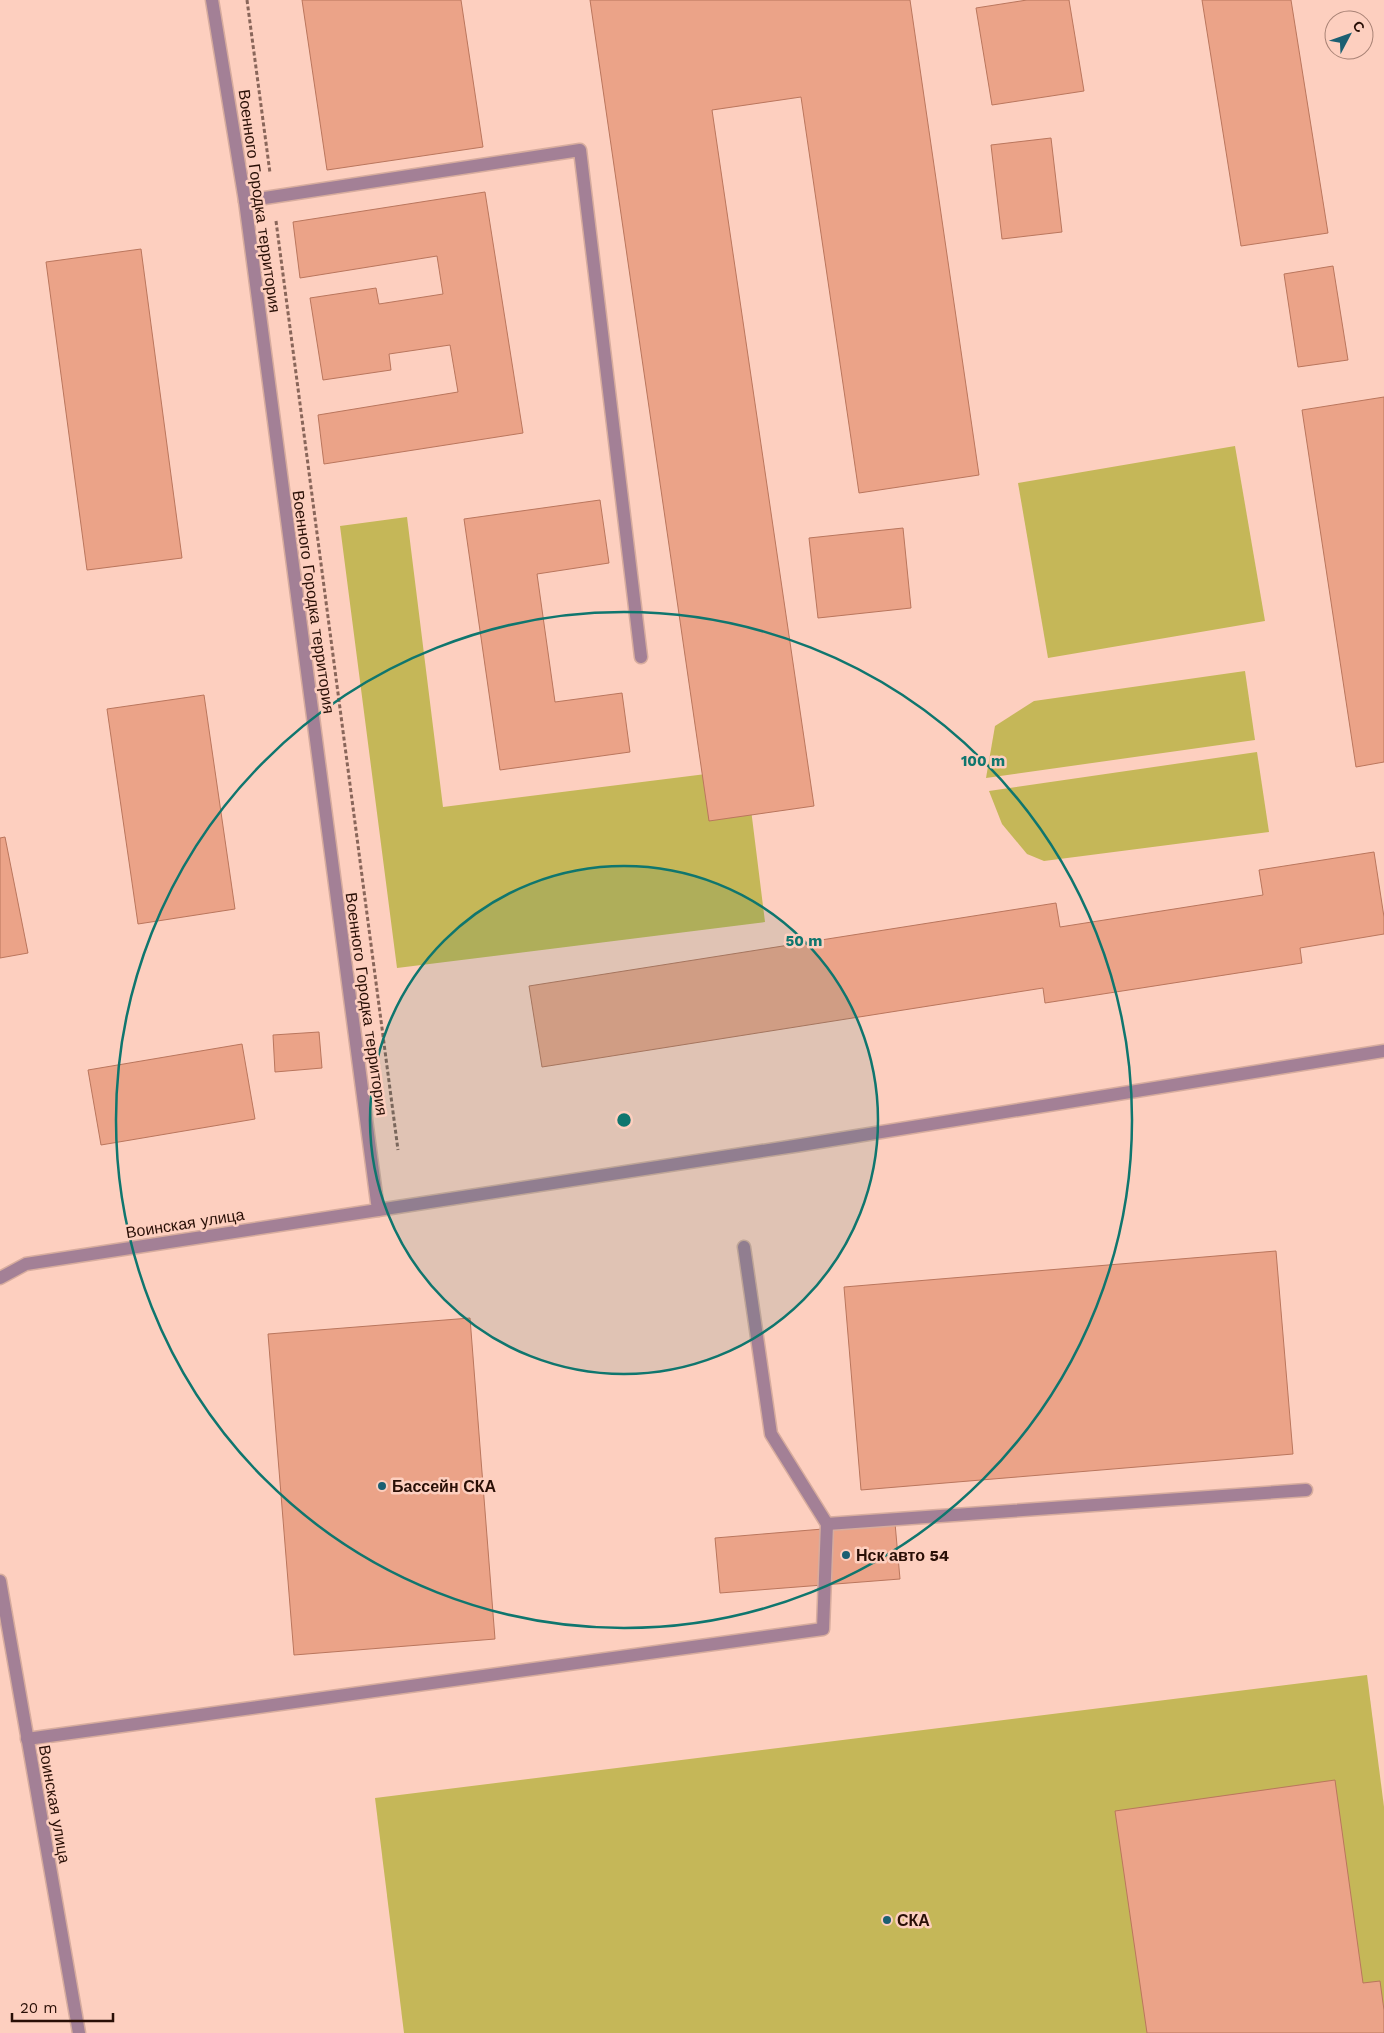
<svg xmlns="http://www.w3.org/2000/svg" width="1384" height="2033" font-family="'Work Sans',sans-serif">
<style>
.green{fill:#c5b758}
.building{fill:#eba388;stroke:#ba765d}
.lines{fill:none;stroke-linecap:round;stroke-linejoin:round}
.service-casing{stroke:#d7ac9e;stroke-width:15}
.minor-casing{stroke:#d7ac9e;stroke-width:15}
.path{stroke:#89665a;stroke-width:3;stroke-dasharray:4 2.5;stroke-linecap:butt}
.service{stroke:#a38096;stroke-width:12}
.minor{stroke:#a38096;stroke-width:12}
.ring{fill:none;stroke:#0f766e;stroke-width:2.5}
.poi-dot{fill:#1b5f72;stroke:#fdcfbf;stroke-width:2}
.labels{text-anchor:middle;stroke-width:5;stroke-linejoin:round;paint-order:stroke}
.street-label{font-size:16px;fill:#290f06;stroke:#fdcfbf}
.poi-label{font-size:16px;font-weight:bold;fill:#290f06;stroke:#fdcfbf;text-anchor:start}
.centre{fill:#0f766e;stroke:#fdcfbf;stroke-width:2.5}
.ring-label{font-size:15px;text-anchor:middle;font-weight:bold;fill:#0f766e;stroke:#fdcfbf;stroke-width:5;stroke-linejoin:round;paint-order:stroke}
</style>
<rect width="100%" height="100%" fill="#fdcfbf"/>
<g class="green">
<polygon points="1235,446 1265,621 1048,658 1018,483"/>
<polygon points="407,517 443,807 746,769 765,922 397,968 340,526"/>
<polygon points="1245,671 1255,740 986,778 995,726 1034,701"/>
<polygon points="1257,752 1269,832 1044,861 1027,854 1002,824 989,791"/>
<polygon points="1367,1675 1384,1807 1384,2033 404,2033 375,1798"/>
</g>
<g class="building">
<polygon points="302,0 461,0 483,147 327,170"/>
<polygon points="590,0 910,0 979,475 859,493 801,97 712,110 814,806 709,821"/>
<polygon points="1027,0 1069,0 1084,91 992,105 976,8"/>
<polygon points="1202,0 1291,0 1328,233 1241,246"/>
<polygon points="1051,138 1062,232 1002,239 991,145"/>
<polygon points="485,192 523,433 324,464 318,415 458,392 450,345 389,354 391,370 323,380 310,298 376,288 379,304 443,294 437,256 300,278 293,222"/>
<polygon points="141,249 182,558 87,570 46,262"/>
<polygon points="1333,266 1348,360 1298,367 1284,274"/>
<polygon points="1384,397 1384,762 1356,767 1302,410"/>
<polygon points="600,500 609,563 537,574 555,702 622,693 630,752 500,770 464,519"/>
<polygon points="903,528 911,608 818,618 809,538"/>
<polygon points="204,695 235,909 138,924 107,709"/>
<polygon points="5,837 28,953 0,958 0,838"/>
<polygon points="1374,852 1384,917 1384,934 1300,948 1302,963 1045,1003 1043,988 542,1067 529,986 1056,903 1060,927 1263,895 1259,870"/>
<polygon points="319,1032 322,1068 275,1072 273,1035"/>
<polygon points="242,1044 255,1119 101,1145 88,1070"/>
<polygon points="1276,1251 1293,1454 861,1490 844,1287"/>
<polygon points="470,1318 495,1639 294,1655 268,1334"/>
<polygon points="895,1523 900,1579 720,1593 715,1538"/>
<polygon points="1335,1780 1363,1983 1380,1981 1384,2010 1384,2033 1147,2033 1115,1811"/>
</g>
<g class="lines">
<defs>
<g id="service">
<polyline points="245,201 580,150 641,657"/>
<polyline points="378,1210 801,1145 1384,1051"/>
<polyline points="827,1524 1306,1490"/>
<polyline points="27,1739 823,1629 827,1524 771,1434 744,1247"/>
</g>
<g id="minor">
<polyline points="0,1278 26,1264 378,1210 245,201 212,0"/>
<polyline points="0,1581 79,2033"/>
</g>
</defs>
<use href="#service" class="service-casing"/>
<use href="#minor" class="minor-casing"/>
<g class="path">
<polyline points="247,0 270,173"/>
<polyline points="276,221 398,1150"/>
</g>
<use href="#service" class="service"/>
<use href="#minor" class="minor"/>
</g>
<circle cx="624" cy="1120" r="254" fill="#0f766e" fill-opacity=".12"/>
<g class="ring">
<circle cx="624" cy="1120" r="254"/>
<circle cx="624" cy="1120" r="508"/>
</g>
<g class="poi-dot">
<circle cx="382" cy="1486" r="5"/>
<circle cx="846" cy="1555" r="5"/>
<circle cx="887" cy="1920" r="5"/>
</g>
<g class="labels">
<g class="street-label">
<text transform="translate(260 201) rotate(82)" y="6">Военного Городка территория</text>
<text transform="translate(314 602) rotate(82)" y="6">Военного Городка территория</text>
<text transform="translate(367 1004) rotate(82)" y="6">Военного Городка территория</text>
<text transform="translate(185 1223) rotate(-9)" y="6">Воинская улица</text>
<text transform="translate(55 1804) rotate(80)" y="6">Воинская улица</text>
</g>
<g class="poi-label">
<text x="392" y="1492">Бассейн СКА</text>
<text x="856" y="1561">Нск авто 54</text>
<text x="897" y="1926">СКА</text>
</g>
</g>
<circle cx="624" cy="1120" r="8" class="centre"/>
<g class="ring-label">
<text x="983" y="766">100 m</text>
<text x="804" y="946">50 m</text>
</g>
<g transform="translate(1349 35) rotate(49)"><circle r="24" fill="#fdcfbf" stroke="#a88275"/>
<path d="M0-4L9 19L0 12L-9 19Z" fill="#1b5f72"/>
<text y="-8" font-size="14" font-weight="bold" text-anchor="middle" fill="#290f06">С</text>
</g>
<path d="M12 2013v8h101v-8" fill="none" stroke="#290f06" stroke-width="2.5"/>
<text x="20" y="2013" font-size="15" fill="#290f06" stroke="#fdcfbf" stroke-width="4" paint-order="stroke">20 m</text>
</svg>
